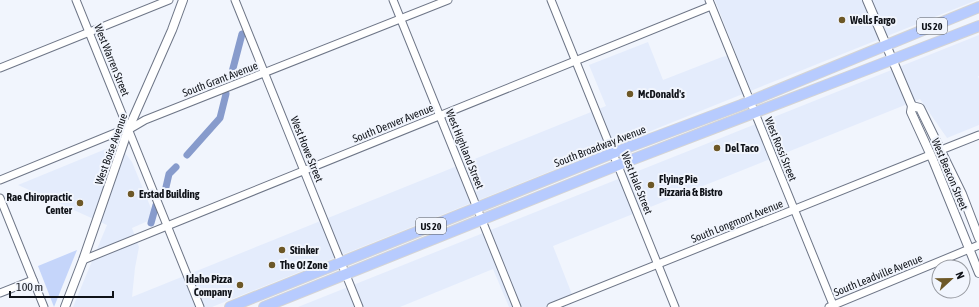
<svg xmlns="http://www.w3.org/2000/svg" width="979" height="307" font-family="'Asap Condensed',sans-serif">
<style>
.built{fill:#e4ecfc}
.green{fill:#c5d5fa}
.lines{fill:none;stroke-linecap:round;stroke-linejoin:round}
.canal{stroke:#879bcc;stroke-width:7}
.minor-casing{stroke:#6e7687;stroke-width:9}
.tertiary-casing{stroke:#6e7687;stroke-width:10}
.primary-casing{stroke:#d4d4d5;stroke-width:12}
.minor{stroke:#fff;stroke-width:7}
.tertiary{stroke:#fff;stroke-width:8}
.primary{stroke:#b7cbfe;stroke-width:10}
.poi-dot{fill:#6d5827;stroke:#f1f5fd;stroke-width:1.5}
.labels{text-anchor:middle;stroke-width:4;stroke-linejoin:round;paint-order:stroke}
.shield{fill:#f1f5fd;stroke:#53565d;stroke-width:1}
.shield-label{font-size:10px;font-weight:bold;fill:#0f1218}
.poi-label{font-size:11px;font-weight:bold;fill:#0f1218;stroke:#f1f5fd;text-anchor:start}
.street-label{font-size:11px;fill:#0f1218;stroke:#f1f5fd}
</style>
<rect width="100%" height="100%" fill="#f1f5fd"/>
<g class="built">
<polygon points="715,0 977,0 212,307 73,307 107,225 18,185 118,144 132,162 155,218 132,228 139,247 135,268 132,297 606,106 589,65 648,42 663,80 722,57 736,54"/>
<polygon points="979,35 979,76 978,76 979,79 979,125 947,138 920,99 553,246 575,302 564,307 509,307 493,269 400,307 298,307"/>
</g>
<polygon class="green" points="77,250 54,307 38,266"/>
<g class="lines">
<g class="canal">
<polyline points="231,76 242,34"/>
<polyline points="187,155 220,118 226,94"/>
<polyline points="166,187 169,174 176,167"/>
<polyline points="151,223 156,205"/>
</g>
<defs>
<g id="minor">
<polyline points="76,0 200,307"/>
<polyline points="235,0 359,307"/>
<polyline points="393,0 517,307"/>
<polyline points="551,0 675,307"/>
<polyline points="709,0 834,307"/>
<polyline points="0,68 169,0"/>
<polyline points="941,150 979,135"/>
<polyline points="0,180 120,131 128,130 145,120 448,0"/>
<polyline points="0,198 44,307"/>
<polyline points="83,260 711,6"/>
<polyline points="0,293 33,280"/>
<polyline points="551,307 930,155"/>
<polyline points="829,307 979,245"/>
</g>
<g id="tertiary">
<polyline points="867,0 912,106 911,112 933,160 979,273"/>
<polyline points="912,106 920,108 962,194 979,238"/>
<polyline points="65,307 83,260 128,130 172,30 183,0"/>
</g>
<g id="primary">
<polyline points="230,307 613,153 741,105 979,7"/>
<polyline points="264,307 618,165 850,76 979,26"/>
</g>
</defs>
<use href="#minor" class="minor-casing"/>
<use href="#tertiary" class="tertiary-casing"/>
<use href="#primary" class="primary-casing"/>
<use href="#minor" class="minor"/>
<use href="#tertiary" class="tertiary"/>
<use href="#primary" class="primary"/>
</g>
<g class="poi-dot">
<circle cx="842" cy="20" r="4"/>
<circle cx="630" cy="94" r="4"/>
<circle cx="717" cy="148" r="4"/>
<circle cx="651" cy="185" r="4"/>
<circle cx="131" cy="194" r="4"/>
<circle cx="80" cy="203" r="4"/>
<circle cx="282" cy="250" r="4"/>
<circle cx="272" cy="265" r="4"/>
<circle cx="240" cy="285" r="4"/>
</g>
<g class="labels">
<g class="shield">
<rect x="917" y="18" width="30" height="16" rx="3"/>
<rect x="416" y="218" width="30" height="16" rx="3"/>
</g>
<g class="shield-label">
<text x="932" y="30">US 20</text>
<text x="431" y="230">US 20</text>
</g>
<g class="poi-label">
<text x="850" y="24">Wells Fargo</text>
<text x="638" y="98">McDonald's</text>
<text x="725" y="152">Del Taco</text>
<text x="659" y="183">Flying Pie<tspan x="659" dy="13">Pizzaria &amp; Bistro</tspan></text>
<text x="139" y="198">Erstad Building</text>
<text x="72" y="201" text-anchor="end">Rae Chiropractic<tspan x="72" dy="13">Center</tspan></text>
<text x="290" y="254">Stinker</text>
<text x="280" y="269">The O! Zone</text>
<text x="232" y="283" text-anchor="end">Idaho Pizza<tspan x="232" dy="13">Company</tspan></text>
</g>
<g class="street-label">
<text transform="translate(112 60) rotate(68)" y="4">West Warren Street</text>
<text transform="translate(220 79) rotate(-21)" y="4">South Grant Avenue</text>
<text transform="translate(393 123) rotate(-22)" y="4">South Denver Avenue</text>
<text transform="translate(600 146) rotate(-21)" y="4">South Broadway Avenue</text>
<text transform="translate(111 149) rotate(-70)" y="4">West Boise Avenue</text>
<text transform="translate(307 149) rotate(68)" y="4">West Howe Street</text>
<text transform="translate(465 149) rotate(68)" y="4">West Highland Street</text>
<text transform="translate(781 149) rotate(68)" y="4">West Rossi Street</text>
<text transform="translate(950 174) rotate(67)" y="4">West Beacon Street</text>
<text transform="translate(637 183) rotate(68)" y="4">West Hale Street</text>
<text transform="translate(737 221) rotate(-22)" y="4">South Longmont Avenue</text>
<text transform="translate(878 275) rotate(-22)" y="4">South Leadville Avenue</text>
</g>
</g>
<g transform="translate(951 279) rotate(68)"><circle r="19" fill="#f1f5fd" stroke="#979aa1"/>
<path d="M0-3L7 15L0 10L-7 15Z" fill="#6d5827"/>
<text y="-6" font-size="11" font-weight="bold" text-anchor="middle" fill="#0f1218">N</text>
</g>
<path d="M10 291v6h103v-6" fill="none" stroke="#0f1218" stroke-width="2"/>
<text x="16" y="291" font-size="12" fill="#0f1218" stroke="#f1f5fd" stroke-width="3" paint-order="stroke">100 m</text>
</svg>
